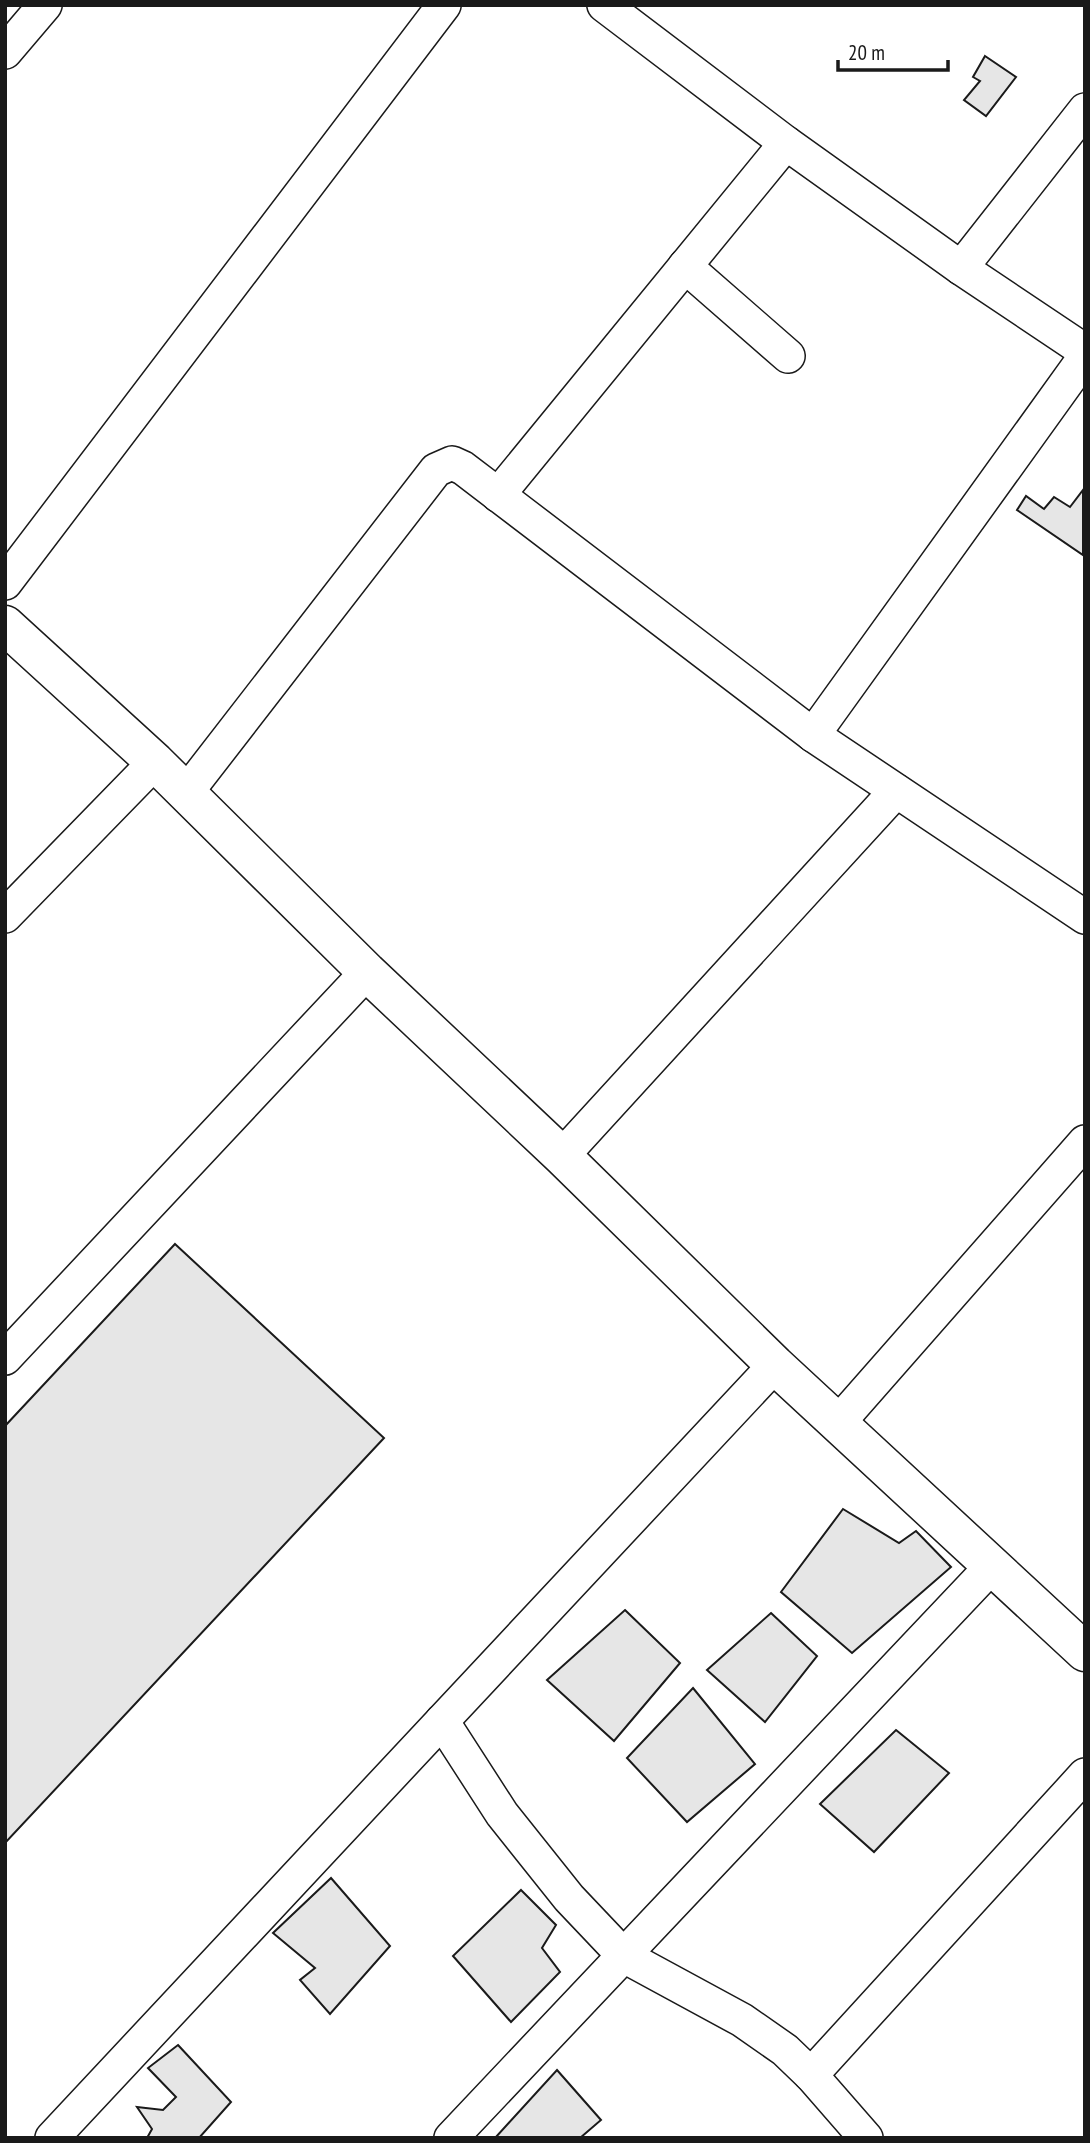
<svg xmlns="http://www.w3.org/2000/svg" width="1090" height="2143" font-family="'PT Sans Narrow',sans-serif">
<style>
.building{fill:#e6e6e6;stroke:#1a1a1a;stroke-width:2}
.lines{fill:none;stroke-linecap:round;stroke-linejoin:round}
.street-casing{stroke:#1a1a1a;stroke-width:36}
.secondary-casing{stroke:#1a1a1a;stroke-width:41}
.street{stroke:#fff;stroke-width:33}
.secondary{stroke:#fff;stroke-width:38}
</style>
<rect width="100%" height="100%" fill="#fff"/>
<g class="building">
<polygon points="985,56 1016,77 986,116 964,100 980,81 973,77"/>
<polygon points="1083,490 1083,555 1017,510 1026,496 1044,509 1054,497 1070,507"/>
<polygon points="175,1244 384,1438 5,1843 5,1426"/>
<polygon points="843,1509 899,1543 916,1531 951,1567 852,1653 781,1592"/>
<polygon points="625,1610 680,1663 614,1741 547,1680"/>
<polygon points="771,1613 817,1656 765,1722 707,1670"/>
<polygon points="693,1688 755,1764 687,1822 627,1758"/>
<polygon points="896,1730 949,1773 874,1852 820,1804"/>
<polygon points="331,1878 390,1946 330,2014 300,1980 315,1968 273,1933"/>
<polygon points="521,1890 556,1925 542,1948 560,1972 511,2022 453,1956"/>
<polygon points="178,2045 231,2102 199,2138 147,2138 152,2129 137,2107 163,2110 176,2097 148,2068"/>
<polygon points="557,2070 601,2120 580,2138 495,2138"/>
</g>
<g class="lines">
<defs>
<g id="street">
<polyline points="604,5 786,143 961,268 1085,351"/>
<polyline points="5,52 45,5"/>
<polyline points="685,266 788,356"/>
<polyline points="961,268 1085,110"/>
<polyline points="498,495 786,143"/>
<polyline points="5,583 444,5"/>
<polyline points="813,735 1085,357"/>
<polyline points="186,793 436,470 452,463 463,468 813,735 1085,917"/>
<polyline points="5,916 155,762"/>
<polyline points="562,1156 896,791"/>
<polyline points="5,1358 367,972"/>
<polyline points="838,1423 1085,1142"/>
<polyline points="442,1721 502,1814 569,1898 624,1956 742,2020 785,2050 811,2075 866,2138"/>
<polyline points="811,2075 1085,1775"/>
<polyline points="52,2138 775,1365"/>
<polyline points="451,2138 991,1567"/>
</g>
<polyline id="secondary" points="5,625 155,762 367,972 562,1156 775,1365 1085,1652"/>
</defs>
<use href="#street" class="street-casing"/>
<use href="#secondary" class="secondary-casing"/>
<use href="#street" class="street"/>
<use href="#secondary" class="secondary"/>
</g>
<rect width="1090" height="2143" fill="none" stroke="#1a1a1a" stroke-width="14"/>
<path d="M838 60v10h110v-10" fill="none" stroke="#1a1a1a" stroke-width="3.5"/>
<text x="848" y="60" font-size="21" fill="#1a1a1a" stroke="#ffffff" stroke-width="5" paint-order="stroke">20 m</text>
</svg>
